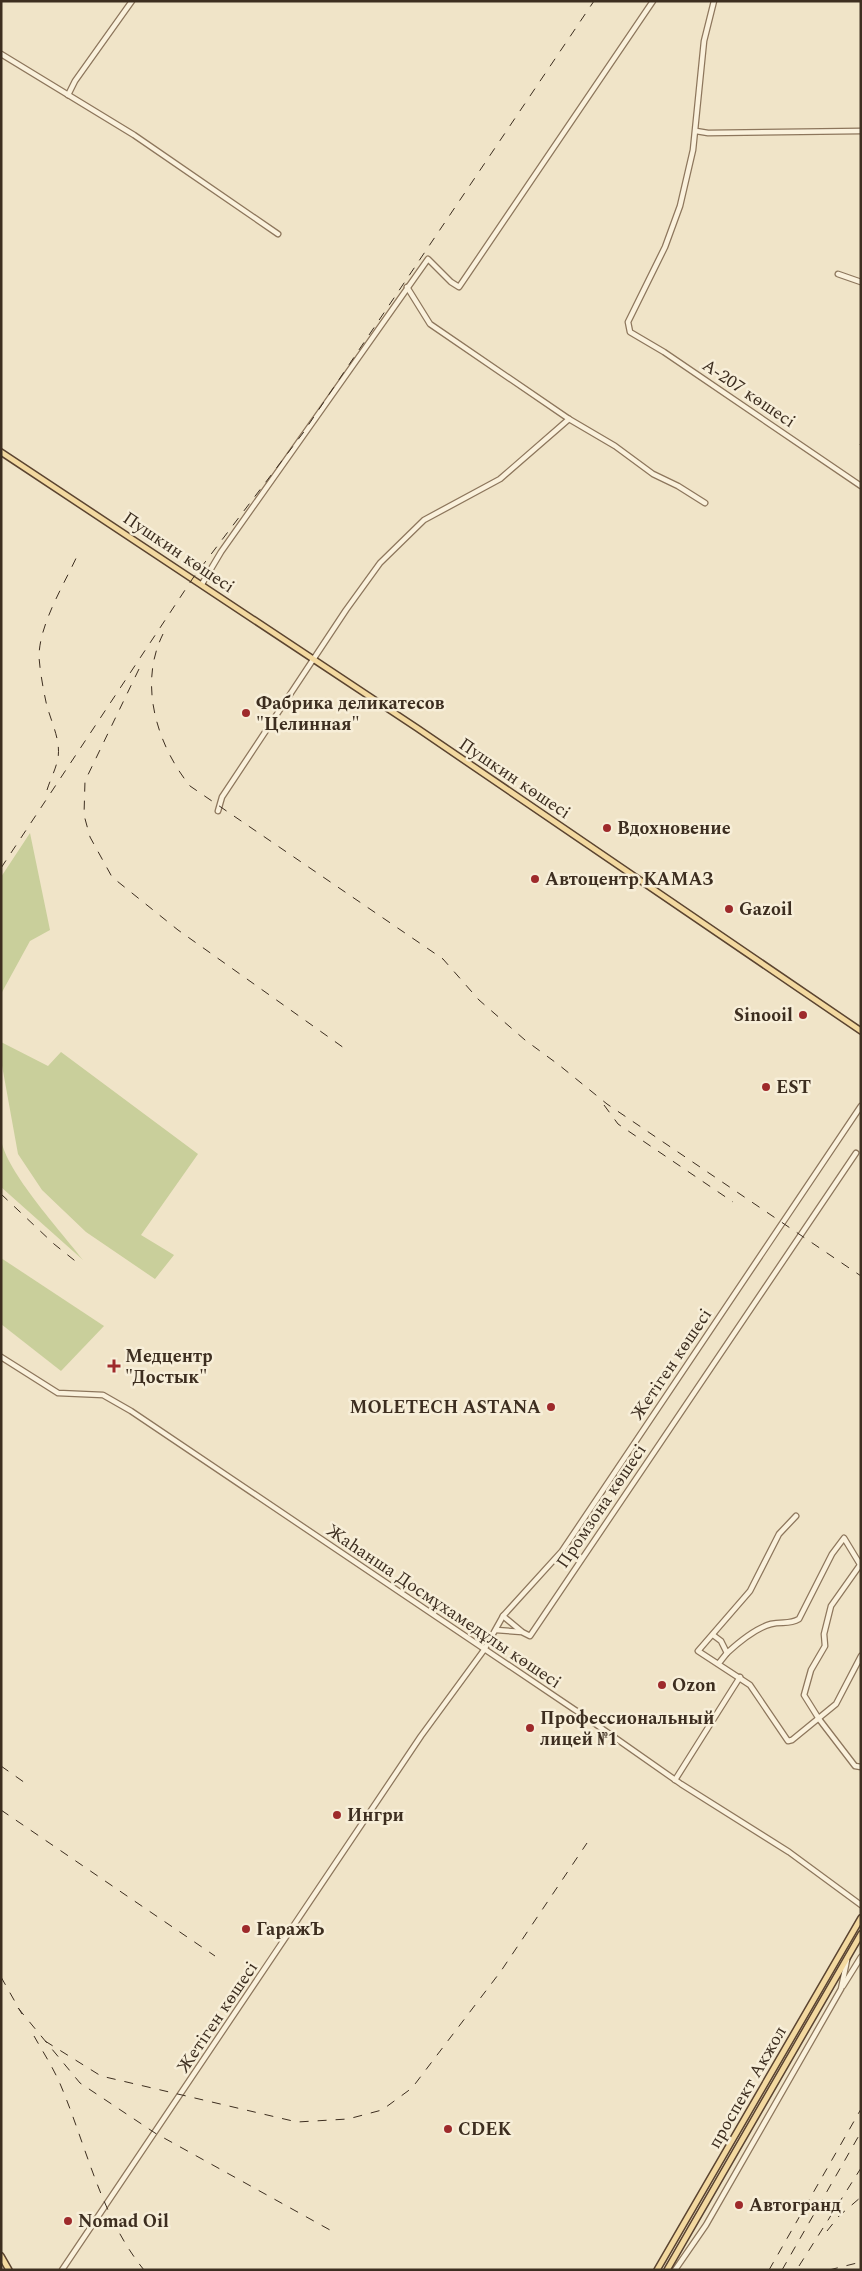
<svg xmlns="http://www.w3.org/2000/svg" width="862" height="2271" font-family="Spectral,serif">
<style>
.green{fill:#c9cf9b}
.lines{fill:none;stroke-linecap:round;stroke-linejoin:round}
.minor-casing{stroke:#8d765c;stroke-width:7}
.major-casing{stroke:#5b4430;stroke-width:8}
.minor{stroke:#faf1dc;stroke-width:4.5}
.major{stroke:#f3d9a0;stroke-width:5}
.rail{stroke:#3d2e20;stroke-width:1;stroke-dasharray:9 9;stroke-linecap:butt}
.poi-dot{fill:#9e2a2b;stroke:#f7eed8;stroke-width:2}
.labels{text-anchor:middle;stroke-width:5;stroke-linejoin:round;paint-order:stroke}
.street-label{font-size:18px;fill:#3d2e20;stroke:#f7eed8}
.poi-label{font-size:18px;font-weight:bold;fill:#3d2e20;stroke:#f7eed8;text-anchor:start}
</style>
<rect width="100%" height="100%" fill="#f0e4c8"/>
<g class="green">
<polygon points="30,833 50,930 30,941 1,994 1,877"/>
<polygon points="1,1042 48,1066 61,1052 198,1154 141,1235 174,1255 155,1279 86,1232 42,1190 18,1154 1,1060"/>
<path d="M 1,1139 C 6,1172 61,1231 83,1260 L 1,1187 Z"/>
<polygon points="1,1258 104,1326 61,1371 1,1324"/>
</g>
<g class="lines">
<defs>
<g id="minor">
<polyline points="714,1 704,41 693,150 680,206 665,247 628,322 630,332 664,352 861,486"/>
<polyline points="1,54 134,135 278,234"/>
<polyline points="68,95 75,81 132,1"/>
<polyline points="696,131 708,133 861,131"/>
<polyline points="838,274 861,282"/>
<polyline points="407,287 430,324 569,419 615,446 653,474 678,486 705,503"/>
<polyline points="202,584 221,552 428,259 451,282 459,287 653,1"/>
<polyline points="218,811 222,797 346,610 380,563 424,520 500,479 569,419"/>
<polyline points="1,1357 58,1393 103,1395 131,1411 584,1716 681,1784 789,1852 861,1905"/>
<polyline points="796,1516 779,1534 750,1591 698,1651 750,1685 788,1741 792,1740 836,1704 861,1656"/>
<polyline points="860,1565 831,1606 824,1634 825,1646 811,1670 804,1695 819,1719 855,1766 861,1767"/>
<polyline points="503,1616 521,1631"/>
<polyline points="496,1630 522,1632 530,1636 856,1153"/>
<path d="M 713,1635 L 721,1641 L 727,1653 C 739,1642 756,1628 771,1624 C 782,1621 789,1625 799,1619 L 832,1554 L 844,1538 L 861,1566"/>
<polyline points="719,1663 727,1653"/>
<polyline points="675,1780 740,1677"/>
<polyline points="843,1986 861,1957"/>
<polyline points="62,2270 421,1736 484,1650 503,1616 562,1551 861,1106"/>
<polyline points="675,2270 706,2225 841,1989 847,1960"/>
</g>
<g id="major">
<polyline points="1,452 417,728 861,1031"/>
<polyline points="1,2256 9,2270"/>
<polyline points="657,2270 861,1918"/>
<polyline points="667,2270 861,1934"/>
</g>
</defs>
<use href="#minor" class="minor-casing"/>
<use href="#major" class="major-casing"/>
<use href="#minor" class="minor"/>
<use href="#major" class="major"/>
<g class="rail">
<polyline points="860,445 861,443"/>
<path d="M 163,634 C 138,684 157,745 190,786 L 443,959 L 479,1000 L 525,1040 L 559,1065 L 607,1104 L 861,1276"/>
<polyline points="139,669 85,781 84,815 90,837 112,877 178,930 344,1048"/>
<path d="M 47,790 C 50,780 56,769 58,758 C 61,739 50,720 46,702 C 43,688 40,671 39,657 C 39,624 65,583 78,554"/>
<polyline points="1,868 193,578 303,433 594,1"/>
<polyline points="604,1105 618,1124 733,1202"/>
<polyline points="1,1194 54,1244 79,1264"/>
<polyline points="1,1766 28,1785"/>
<polyline points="1,1810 215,1956"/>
<polyline points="1,1977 22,2014"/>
<polyline points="18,2008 80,2083 155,2133 330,2230"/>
<path d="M 34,2036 C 43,2052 54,2069 61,2086 C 87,2148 101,2217 144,2270"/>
<polyline points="45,2041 101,2076 297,2122 348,2119 382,2110 412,2088 501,1971 587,1843"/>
<polyline points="827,2231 839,2216 861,2197"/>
<polyline points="799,2266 861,2168"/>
<polyline points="769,2270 861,2109"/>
<polyline points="782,2270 861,2132"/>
<polyline points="829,2270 861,2262"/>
</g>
</g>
<g class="poi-dot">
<circle cx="246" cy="713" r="5"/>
<circle cx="607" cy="828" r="5"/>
<circle cx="535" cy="879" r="5"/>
<circle cx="729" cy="909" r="5"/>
<circle cx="803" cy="1015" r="5"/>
<circle cx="766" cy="1087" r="5"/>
<path d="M111.5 1358.5h5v5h5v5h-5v5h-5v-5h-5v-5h5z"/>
<circle cx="551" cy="1407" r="5"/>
<circle cx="662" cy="1685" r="5"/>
<circle cx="530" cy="1728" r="5"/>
<circle cx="337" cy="1815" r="5"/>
<circle cx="246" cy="1929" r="5"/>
<circle cx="448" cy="2129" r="5"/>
<circle cx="739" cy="2205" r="5"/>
<circle cx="68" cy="2221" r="5"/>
</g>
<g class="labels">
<g class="street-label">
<text transform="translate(749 393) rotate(34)" y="6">А-207 көшесі</text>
<text transform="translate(179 552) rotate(34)" y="6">Пушкин көшесі</text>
<text transform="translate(515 778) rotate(34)" y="6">Пушкин көшесі</text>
<text transform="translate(671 1364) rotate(-56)" y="6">Жетіген көшесі</text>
<text transform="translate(601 1506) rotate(-56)" y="6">Промзона көшесі</text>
<text transform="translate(444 1606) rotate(34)" y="6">Жаһанша Досмұхамедұлы көшесі</text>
<text transform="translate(217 2017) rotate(-56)" y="6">Жетіген көшесі</text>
<text transform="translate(747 2087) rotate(-60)" y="6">проспект Акжол</text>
</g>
<g class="poi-label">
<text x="256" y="709">Фабрика деликатесов<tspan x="256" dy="21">"Целинная"</tspan></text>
<text x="617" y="834">Вдохновение</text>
<text x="545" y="885">Автоцентр КАМАЗ</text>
<text x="739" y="915">Gazoil</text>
<text x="793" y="1021" text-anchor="end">Sinooil</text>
<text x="776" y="1093">EST</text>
<text x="125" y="1362">Медцентр<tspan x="125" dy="21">"Достык"</tspan></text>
<text x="541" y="1413" text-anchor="end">MOLETECH ASTANA</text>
<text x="672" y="1691">Ozon</text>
<text x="540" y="1724">Профессиональный<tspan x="540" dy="21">лицей №1</tspan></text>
<text x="347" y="1821">Ингри</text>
<text x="256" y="1935">ГаражЪ</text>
<text x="458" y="2135">CDEK</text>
<text x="749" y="2211">Автогранд</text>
<text x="78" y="2227">Nomad Oil</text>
</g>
</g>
<rect width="862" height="2271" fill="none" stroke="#3d2e20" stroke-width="5"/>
</svg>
